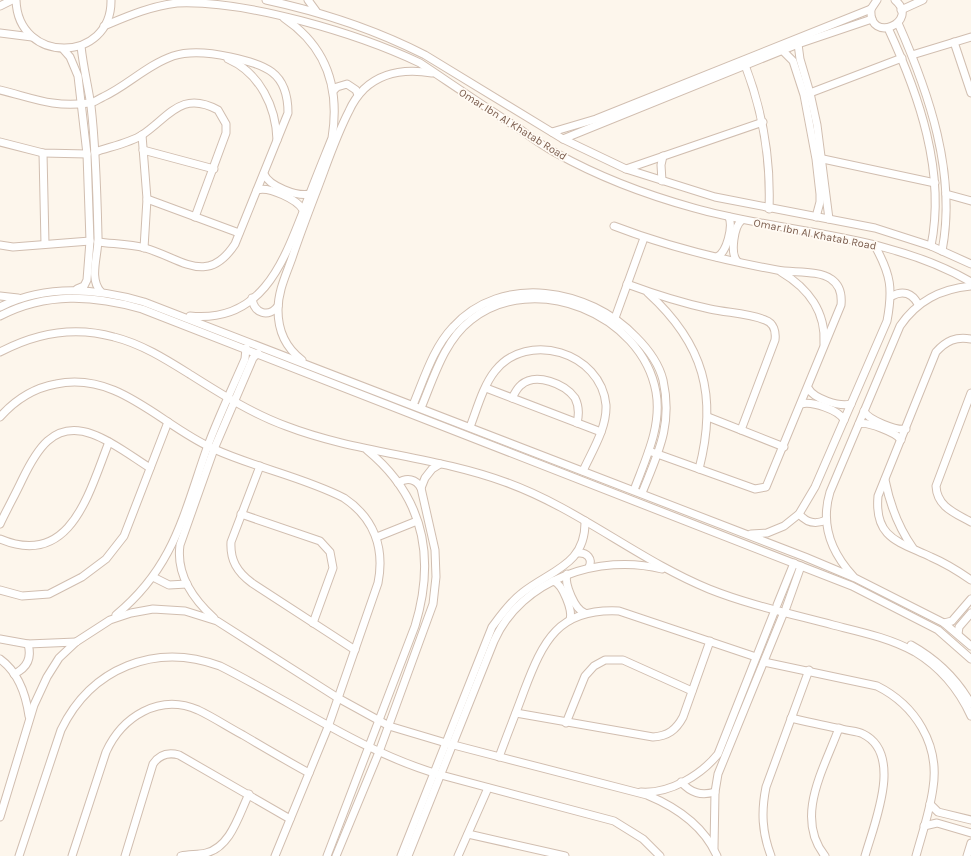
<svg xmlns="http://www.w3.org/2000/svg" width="971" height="856" font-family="Karla,sans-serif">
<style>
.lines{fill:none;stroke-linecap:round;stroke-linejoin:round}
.minor-casing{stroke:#d1beb0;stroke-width:9}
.minor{stroke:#fff;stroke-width:7}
.labels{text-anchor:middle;stroke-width:3.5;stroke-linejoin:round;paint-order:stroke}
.street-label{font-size:11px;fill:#7a5c4d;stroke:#fffaf3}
</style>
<rect width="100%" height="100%" fill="#fdf6ec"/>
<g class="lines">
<defs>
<g id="minor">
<path d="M 16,0 C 18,65 112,63 111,0"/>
<path d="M 266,0 C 322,12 374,29 425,55 L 563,139 L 626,169 L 715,197 L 875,228 L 931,246 L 971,264"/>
<polyline points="308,0 316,11"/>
<path d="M 877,0 L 871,9 C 868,45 921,22 895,0"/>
<polyline points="0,6 12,0"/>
<polyline points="901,10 923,0"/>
<path d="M 898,23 C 929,93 957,174 942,251"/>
<path d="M 104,26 C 128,16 151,6 177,3 C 246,0 357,33 420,63 C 453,85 485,107 518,128 C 531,137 543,146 556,153 C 599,177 647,195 694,208 C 785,234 887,233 971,282"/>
<path d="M 888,28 C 919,95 946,172 931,246"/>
<polyline points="0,33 32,37"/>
<polyline points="954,42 971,93"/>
<polyline points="798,44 800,59 810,93 817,125 829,219"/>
<path d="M 81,46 C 83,66 88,86 91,106 C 96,149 97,193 98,236 C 99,254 88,278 101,292"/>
<polyline points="63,49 70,57 78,76 87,154 90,241 87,280 84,286 77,289"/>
<polyline points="782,50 793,61 804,95 816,159 820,194 820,202 816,217"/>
<polyline points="912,55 971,37"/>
<path d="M 228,59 C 260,73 276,107 277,140"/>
<path d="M 745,65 C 763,112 771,158 769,209"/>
<path d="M 0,90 C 33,98 53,108 89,103 C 94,103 98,99 103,97 C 127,86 147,65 173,56 C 192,50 212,53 230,57 C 265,65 288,71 288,113 L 235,244 C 207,287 181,258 145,248 C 130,244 113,244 98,242"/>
<polyline points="333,91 337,87 347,84 356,90 358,95"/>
<polyline points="810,93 902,58"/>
<polyline points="552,132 596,119 871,9"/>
<polyline points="142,135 147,199 144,248"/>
<polyline points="563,139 798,44 872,19"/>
<polyline points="0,142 43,153 87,154"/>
<polyline points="143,150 214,169"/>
<path d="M 95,152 C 109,147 130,143 142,135 C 169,117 181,90 218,110 L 226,124 L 226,133 L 195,217"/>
<polyline points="43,153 45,244"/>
<polyline points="823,159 935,183"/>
<polyline points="626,169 763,122"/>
<path d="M 264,174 C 269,186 297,197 310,194"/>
<polyline points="662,181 661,165 663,156"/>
<path d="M 257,190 C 269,186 298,200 303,210"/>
<polyline points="946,194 971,201"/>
<polyline points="147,199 239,233"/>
<path d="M 614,226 C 666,246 722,260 777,270 C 792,273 819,270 831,279 C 840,285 842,295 841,305 L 766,487 L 755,489 L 649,451"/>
<polyline points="0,245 13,247 90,241"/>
<path d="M 717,257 C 727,252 733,227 729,217"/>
<path d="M 737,261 C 730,253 734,226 742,220"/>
<path d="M 781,272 C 808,288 826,312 824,344"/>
<path d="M 627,284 C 654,294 682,303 710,309 C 728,313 748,313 765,320 C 774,323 776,332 775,340 L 741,430"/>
<path d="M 648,293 C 704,344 718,396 699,469"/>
<polyline points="0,296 18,298"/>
<path d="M 892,296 C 903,290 912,293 918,304"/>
<path d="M 252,298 C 254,314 269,318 278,306"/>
<path d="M 0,307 C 46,284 96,288 144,302 L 805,557 L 855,578 L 944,623 L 971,646"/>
<path d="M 0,316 C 46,292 94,295 142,309 L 852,586 L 938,630 L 971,659"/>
<path d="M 190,316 C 260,323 282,266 303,212 C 312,187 322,163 332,138 C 340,89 327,47 284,18"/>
<polyline points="615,318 644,238"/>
<path d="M 971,339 C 956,336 946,341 936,352 L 878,496 C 874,539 900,542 931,557 C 945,563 958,571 971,580"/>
<path d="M 0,352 C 36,333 75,326 114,337 C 142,344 167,360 191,375 C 221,394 253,414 286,426 C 356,453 434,456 505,482 C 578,508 638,560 709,589 C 749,605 792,614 833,625 C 861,632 890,638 915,652 C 940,667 959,690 971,716"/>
<path d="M 302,360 C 286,348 278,330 278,310 C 278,291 286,275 292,258 C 299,237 307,216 315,195 C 326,167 335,138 349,111 C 353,102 358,95 364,89 C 383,71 408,69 432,73"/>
<polyline points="486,388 601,432"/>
<path d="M 808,388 C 814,399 839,407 851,404"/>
<path d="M 971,393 L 936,486 C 937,507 955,513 971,522"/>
<path d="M 512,398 C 515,393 517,388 521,385 C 536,372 565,384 575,398 C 579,406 579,415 577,423"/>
<path d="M 801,404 C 812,401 839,410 844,420"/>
<path d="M 413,405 C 424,379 433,348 453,327 C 502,273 589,288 636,337 C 648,349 659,364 663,380 C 673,425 658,453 642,493"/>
<path d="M 421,408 C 434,377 444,341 471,320 C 534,270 642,314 656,392 C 662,426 646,458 634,490"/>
<path d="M 864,411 C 868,420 897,431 906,429"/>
<path d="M 0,417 C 15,400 34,388 56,384 C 119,371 161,426 214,449 C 256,468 303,477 344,498 C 374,518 385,548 378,583 L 328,727 L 275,856"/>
<polyline points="708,417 784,447"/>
<path d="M 859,424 C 867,421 897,433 901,440"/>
<path d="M 470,427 C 477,409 483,386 495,371 C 527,330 601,352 606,405 C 607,428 592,451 583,471"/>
<path d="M 260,466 L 231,542 C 230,560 237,572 252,583 L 355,650"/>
<path d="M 885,480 C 890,505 898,527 913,548"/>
<path d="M 398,483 C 407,477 416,479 421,488"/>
<polyline points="241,514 320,541 330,552 333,568 313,623"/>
<path d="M 799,514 C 807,523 815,525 826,520"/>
<path d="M 0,524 C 7,509 15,495 22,480 C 36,451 53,420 92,434 C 112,441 131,456 150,468"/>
<path d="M 751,534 L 767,533 L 784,526 L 799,514 L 815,487 L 887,321 C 893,289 891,275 875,246"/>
<polyline points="377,537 417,521"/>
<path d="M 0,539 C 71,569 89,492 109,442"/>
<path d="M 578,553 C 587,552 593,559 589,567"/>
<path d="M 567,574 C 564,584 575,610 585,613"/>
<path d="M 853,576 C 831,552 820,525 830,492 L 900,326 C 917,301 940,289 971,286"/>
<polyline points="153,577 169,585 187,584"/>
<path d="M 553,581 C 563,584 573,611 570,620"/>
<polyline points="0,590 22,596 49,594 82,577 106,559 124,536 168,422"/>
<polyline points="777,605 794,563"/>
<polyline points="786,608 801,566"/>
<path d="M 116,615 C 174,567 183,516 207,448 C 218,418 232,389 245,359 L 246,348"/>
<path d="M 214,618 C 193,599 176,574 180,545 L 214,449 L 253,358 L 258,353"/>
<polyline points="944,623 952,621 971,599"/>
<polyline points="958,634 959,627 971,613"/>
<polyline points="0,639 28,644 76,642"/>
<path d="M 911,645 C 936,659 957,679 971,704"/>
<path d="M 0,659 C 18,672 26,695 29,716"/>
<path d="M 764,662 L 877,686 C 915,705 940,744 933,788 C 930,811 922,834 916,856"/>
<path d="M 14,674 C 27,668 32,658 28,644"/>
<path d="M 516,713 L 653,737 C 668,736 676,730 683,717 L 710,641"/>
<path d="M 791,718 C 808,722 825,726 842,729 C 849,731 858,731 863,734 C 904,754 874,824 865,856"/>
<polyline points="566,723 585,676 594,666 605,660 623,660 692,691"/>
<path d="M 499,757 C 507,735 516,713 524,691 C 543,641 558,608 619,611 L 756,657"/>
<path d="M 681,782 C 691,793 701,796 715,792"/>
<path d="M 641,792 C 670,794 701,775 718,754 L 775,610"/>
<polyline points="930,804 938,812 971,820"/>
<path d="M 0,817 L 34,705 L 47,677 L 59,658 L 76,642 L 110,620 L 131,613 L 153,609 L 185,611 L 217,621 L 338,698 L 389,726 L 446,743 L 647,795 C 676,807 704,826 717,856"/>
<polyline points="924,826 937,823 971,833"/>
<polyline points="468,834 565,856"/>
<polyline points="714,848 715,792 718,774 784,612"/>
<path d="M 19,856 L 61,730 C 91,668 155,642 220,666 C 294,703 361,752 441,775 L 614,821 L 643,839 L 660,856"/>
<path d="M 72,856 L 106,752 C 122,717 159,693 198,710 C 213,717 228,727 243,735 C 265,748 287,761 309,773"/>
<path d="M 125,856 L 153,764 C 159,755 168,752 179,755 L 290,819"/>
<path d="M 181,856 C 189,854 198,855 206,853 C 231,847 239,814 249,794"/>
<path d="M 327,856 L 415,626 C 436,557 424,497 367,450"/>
<polyline points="336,856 379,752 433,604 436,577 435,550 421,488 425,478 432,469 440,464"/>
<path d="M 401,856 L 492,627 C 501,615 510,602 522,593 C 551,570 586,565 585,521"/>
<path d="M 408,856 L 494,641 C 521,579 600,553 662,569"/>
<polyline points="458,856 488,788"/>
<path d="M 771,856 C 762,832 761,812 766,787 L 809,670"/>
<path d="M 825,856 C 794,817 824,769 839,728"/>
<polyline points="967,856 971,843"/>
</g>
</defs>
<use href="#minor" class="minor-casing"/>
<use href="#minor" class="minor"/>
</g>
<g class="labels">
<g class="street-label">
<text transform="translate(513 124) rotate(32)" y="4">Omar Ibn Al Khatab Road</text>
<text transform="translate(815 234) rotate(11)" y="4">Omar Ibn Al Khatab Road</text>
</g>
</g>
</svg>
